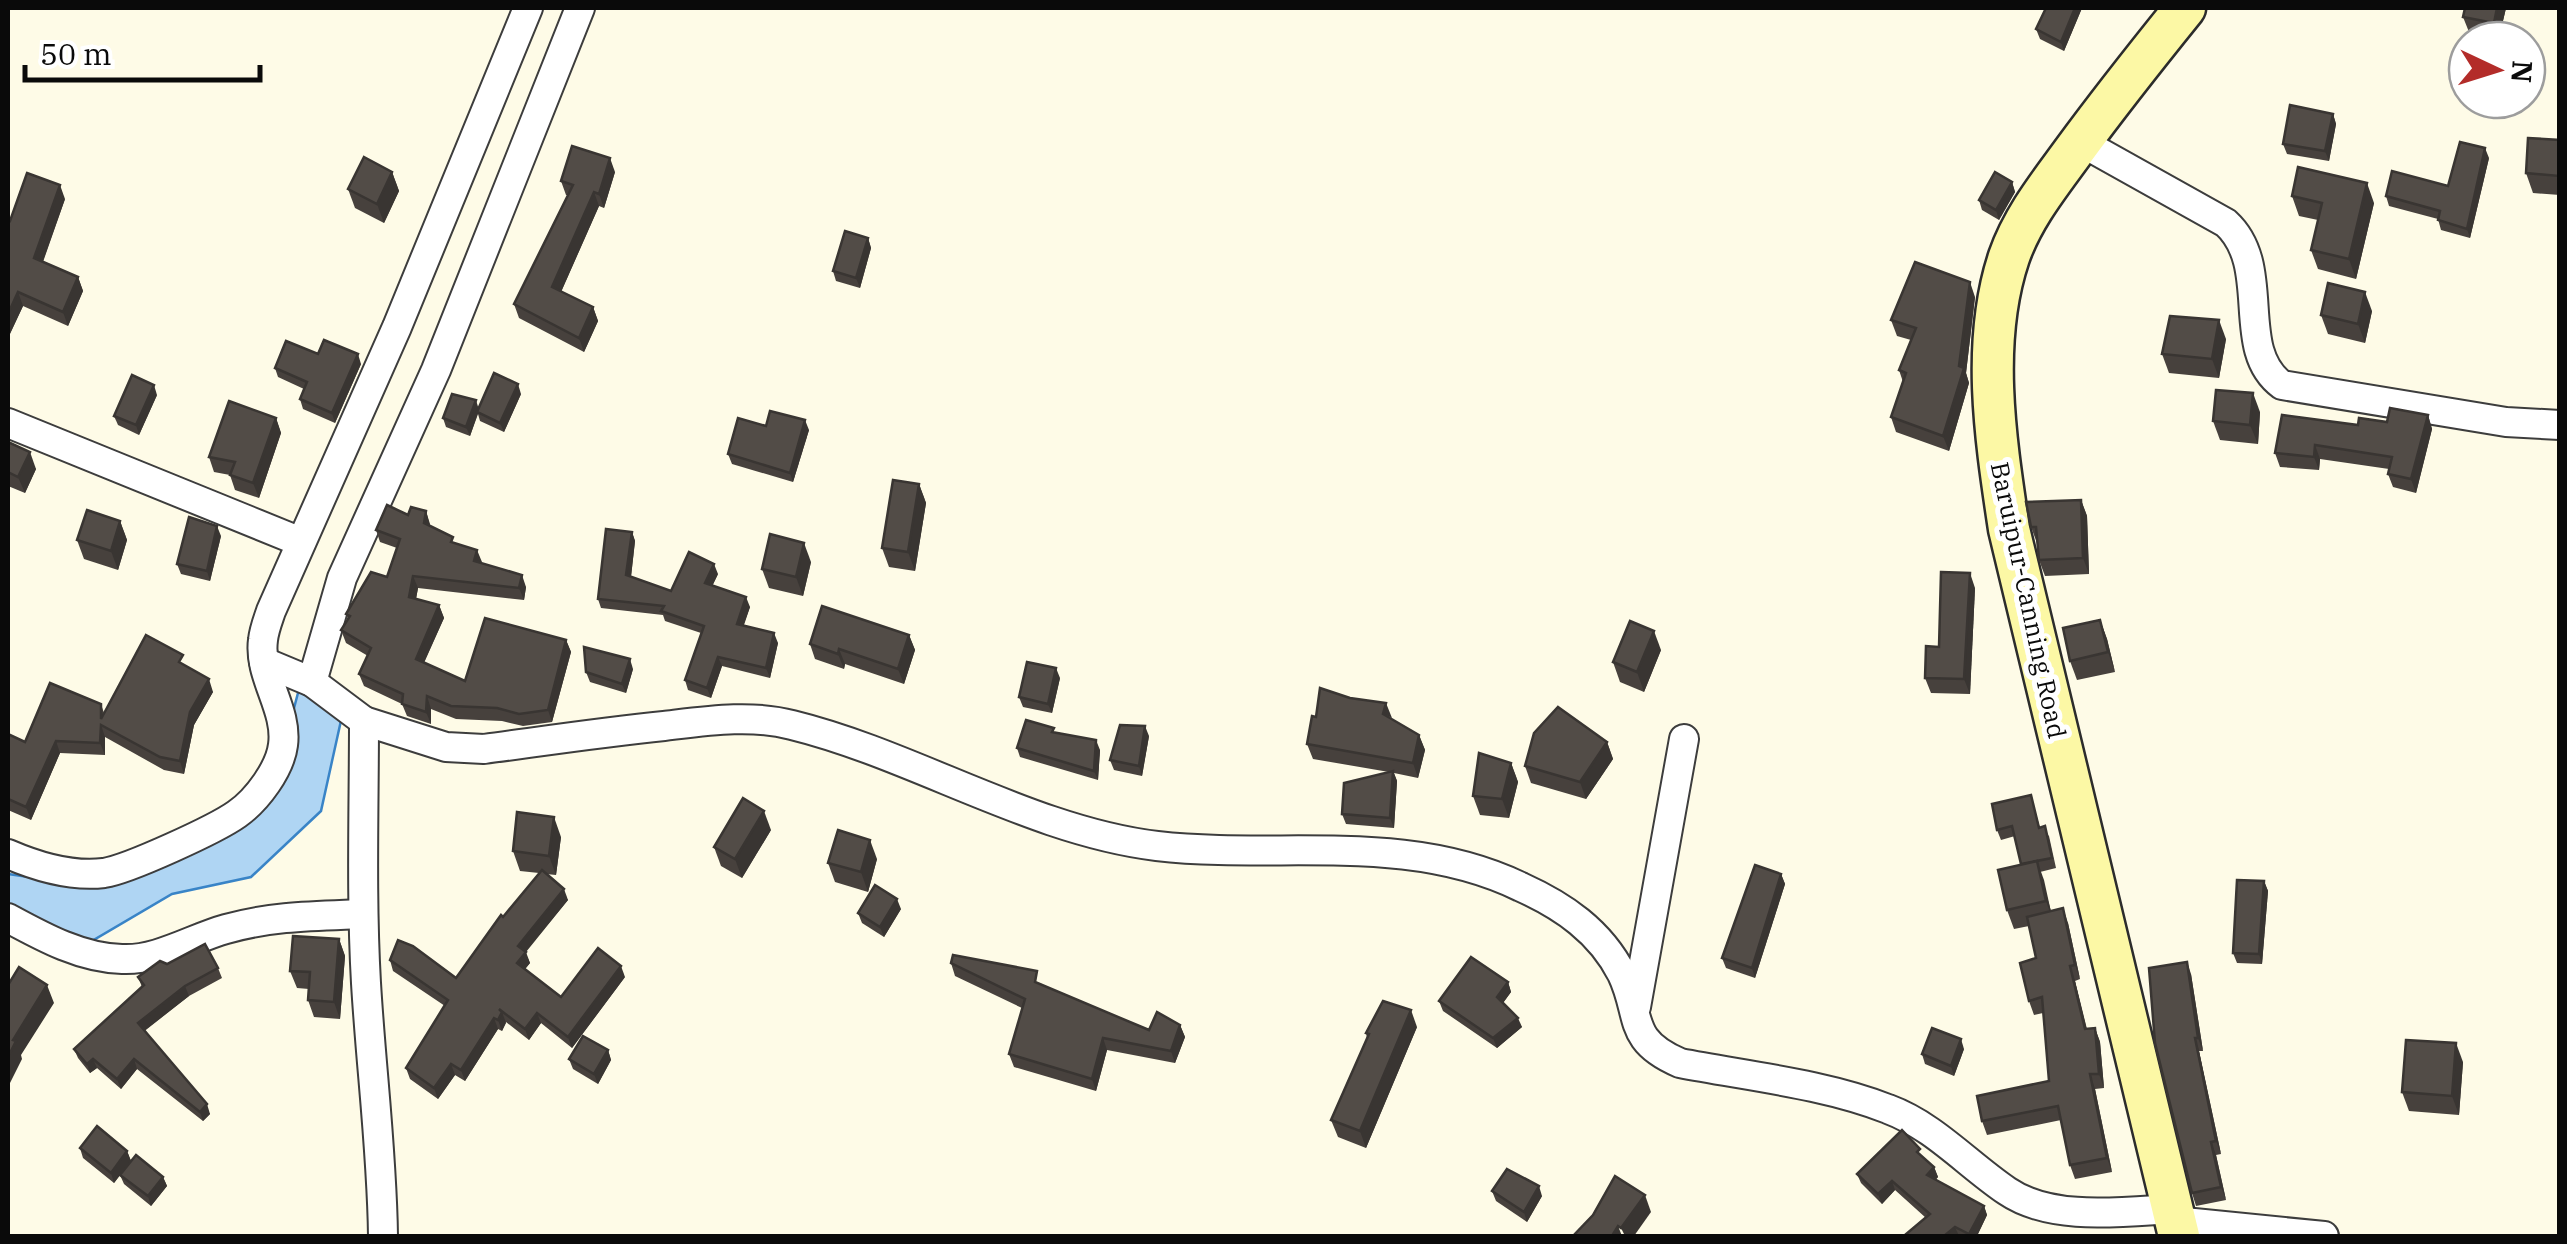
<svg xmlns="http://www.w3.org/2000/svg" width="2567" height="1244" viewBox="0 0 2567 1244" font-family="'IBM Plex Serif',serif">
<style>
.water{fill:#afd5f3;stroke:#3984c7;stroke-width:2.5}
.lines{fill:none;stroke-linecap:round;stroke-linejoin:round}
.street-casing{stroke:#3d3d3d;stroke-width:32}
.secondary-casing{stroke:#2c2c2c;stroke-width:45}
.street{stroke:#fff;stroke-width:28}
.secondary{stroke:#fcf8a5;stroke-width:40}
.wall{fill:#47413d}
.shaded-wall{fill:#393532}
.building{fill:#524c47;stroke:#393532;stroke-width:2.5}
.labels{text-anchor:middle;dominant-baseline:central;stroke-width:10;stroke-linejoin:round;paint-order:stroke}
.street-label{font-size:25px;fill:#0a0a0a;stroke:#fff}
</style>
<rect width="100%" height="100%" fill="#fefbe7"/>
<path class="water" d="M303,674L342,716L321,811L251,877L172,894L85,945L8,911V874L84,885L274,784Z"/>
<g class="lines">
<defs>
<g id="street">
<path d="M2081,142L2226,223C2274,267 2233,349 2282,385L2506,422L2560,425"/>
<path d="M8,423L301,542"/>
<path d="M264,662L312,682L364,721C364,808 361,896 366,983C371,1068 382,1151 383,1236"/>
<path d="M312,682L342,578L436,370L580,8"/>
<path d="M364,721L446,747L484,749C544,741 604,732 664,726C706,721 751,714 792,725C914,755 1032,831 1157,846C1279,860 1406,831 1521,887C1563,906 1600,931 1622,974C1642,1016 1626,1040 1680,1063C1747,1076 1825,1084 1888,1109C1934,1126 1967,1164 2007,1191C2051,1221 2120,1212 2171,1209"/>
<path d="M8,854C38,867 71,877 104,873C129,869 216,829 237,814C257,800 280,769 283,745C288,709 258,676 263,640C264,630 268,620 271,611L397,327L528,8"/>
<path d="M8,918C43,937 81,958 122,959C157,961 193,938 226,929C271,916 316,916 363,914"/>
<path d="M1636,1007L1684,739"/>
<path d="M2174,1221L2324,1236"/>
</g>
<path id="secondary" d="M2179,1236L2009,529C1996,442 1980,343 2009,257C2023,217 2049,185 2073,152C2109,103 2147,55 2185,8"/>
</defs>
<use href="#street" class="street-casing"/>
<use href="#secondary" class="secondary-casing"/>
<use href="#street" class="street"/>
<use href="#secondary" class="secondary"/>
</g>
<g class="wall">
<path d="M2046,8H2082L2064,51L2040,39L2036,29Z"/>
<path d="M2506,8L2499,38L2469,32L2463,17Z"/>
<path d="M2333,114L2336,124L2329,161L2287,154L2283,144Z"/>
<path d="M2560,140V195L2533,193L2526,173Z"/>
<path d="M2489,158L2470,238L2441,230L2438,219L2389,206L2386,196L2448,186Z"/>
<path d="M392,172L399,191L384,223L355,208L348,189Z"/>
<path d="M615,172L604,208L599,206L561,292L593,307L598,321L584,352L519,318L514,304L568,195H566L561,181Z"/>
<path d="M2012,182L2015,192L1999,220L1982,210L1979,200Z"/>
<path d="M2292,196L2374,203L2356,279L2318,269L2311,250L2318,220L2299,216Z"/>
<path d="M65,199L43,262L78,277L83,291L68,326L23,306L8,338L10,221Z"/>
<path d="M868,238L871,248L860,288L836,281L833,271Z"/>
<path d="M1975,297L1966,373L1969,383L1949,451L1896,432L1891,417L1903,382L1899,370L1911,340L1897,336L1891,320Z"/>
<path d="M2372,311L2365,343L2328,334L2321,315Z"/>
<path d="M2226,339L2219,378L2169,373L2162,354Z"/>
<path d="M318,354L361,364L335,423L303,409L300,399L304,389L278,377L275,368Z"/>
<path d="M521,394L504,432L480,421L478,414L470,436L446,427L443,418L478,408Z"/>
<path d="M157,395L139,435L118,425L114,416Z"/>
<path d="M2260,412L2258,444L2220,440L2213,421Z"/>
<path d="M2428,415L2432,429L2416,493L2393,487L2388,474L2389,469L2320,459L2319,470L2280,467L2275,453L2358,425L2387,422Z"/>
<path d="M276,418L281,433L259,498L235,490L230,475L214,472L209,457Z"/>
<path d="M766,426L809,430L793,482L732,464L728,454Z"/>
<path d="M8,442L36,469L25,493L8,486Z"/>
<path d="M919,484L926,503L915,571L889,567L882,548Z"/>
<path d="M2081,500L2087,516L2089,574L2045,576L2039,560L2037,543L2031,527Z"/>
<path d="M426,511L430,526L481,563L526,587L524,600L418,588L416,599L439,605L444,618L424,663L465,681L566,640L571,652L552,722L523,726L502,721L456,719L431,709V724L407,716L402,704L364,686L359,674L368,656L346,643L341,630L348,619L346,614L387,577L397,548L380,542L376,530L408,515Z"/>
<path d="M120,521L127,540L118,570L84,559L77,540Z"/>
<path d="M632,532L635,541L631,577L671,591L718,574L712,586L750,607L743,626L778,643L770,678L722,666L711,698L688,690L685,680L701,633L665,621L663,615L601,608L598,599Z"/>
<path d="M221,536L210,581L181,574L177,564Z"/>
<path d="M811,562L803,596L769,588L762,569Z"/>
<path d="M1975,588L1970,694L1931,693L1925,678L1939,647Z"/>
<path d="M2100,620L2107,639L2115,672L2077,680L2070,661Z"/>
<path d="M909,635L915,650L904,684L845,664L844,669L815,659L810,644Z"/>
<path d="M1661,650L1644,692L1620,682L1613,662Z"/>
<path d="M187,667L213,692L194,725L184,774L164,770L105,737V755L60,753L31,820L8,810V734L25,742L101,704L104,713Z"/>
<path d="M633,669L626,693L590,682L586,672Z"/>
<path d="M1060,678L1052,713L1023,707L1019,697Z"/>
<path d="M1392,719L1419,735L1425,750L1418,778L1394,773L1397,781L1394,828L1346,824L1342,814L1389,772L1313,759L1307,744Z"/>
<path d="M1055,732L1100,750L1098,780L1020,757L1017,748Z"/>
<path d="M1149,736L1142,776L1114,770L1110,760Z"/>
<path d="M1607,742L1613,759L1586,799L1531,783L1525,766Z"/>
<path d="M1511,763L1518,782L1509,818L1480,815L1473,796Z"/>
<path d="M2031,795L2040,828L2049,836L2056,868L2040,872L2051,911L2068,923L2080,979L2075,981L2087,1029L2095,1028L2100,1042L2104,1088L2095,1089L2112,1172L2075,1179L2070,1165L2061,1120L1987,1135L1982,1121L2049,1081L2043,1013L2034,1015L2029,1001L2036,958L2029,926L2014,929L2007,910L2021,864L2015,836L2001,840L1997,830Z"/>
<path d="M771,830L742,878L721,866L714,847Z"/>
<path d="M561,837L556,875L546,874L568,900L525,952L530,963L525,969L561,997L625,977L572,1048L541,1023L529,1040L506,1022L502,1031L498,1029L465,1081L455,1075L438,1099L410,1079L406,1068L445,1006L393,971L390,960L456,978L503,917L539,873L520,871L513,851Z"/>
<path d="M877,859L868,892L835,882L828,863Z"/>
<path d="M1781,874L1785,884L1755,978L1726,968L1722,958Z"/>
<path d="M2264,881L2268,891L2262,964L2237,963L2233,953Z"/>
<path d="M901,909L884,937L862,923L858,913Z"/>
<path d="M339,939L345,956L340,1019L314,1017L308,1000L309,989L297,988L290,971Z"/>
<path d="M951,963L1042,984L1041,985L1149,1030L1180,1025L1185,1037L1175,1063L1107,1050L1096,1091L1014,1067L1009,1054L1022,1008L955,976Z"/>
<path d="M167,964L218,968L222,978L189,996L145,1030L210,1114L203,1121L137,1069L121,1089L97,1068L90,1073L78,1058L74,1049L142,987L138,977Z"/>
<path d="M2191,974L2203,1051H2199L2221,1154L2216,1155L2226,1200L2196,1206L2192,1193Z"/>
<path d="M1508,982L1511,992L1503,1003L1522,1027L1497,1048L1443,1011L1439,1001Z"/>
<path d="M1417,1027L1366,1148L1338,1137L1331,1120L1367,1038L1366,1033Z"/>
<path d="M1964,1049L1954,1076L1925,1064L1922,1054Z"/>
<path d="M608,1050L611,1060L598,1084L573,1069L569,1059Z"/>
<path d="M2463,1062L2459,1115L2409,1111L2402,1092Z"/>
<path d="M80,1148L127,1151L131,1161L163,1177L167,1186L151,1206L124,1184L120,1175L114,1183L83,1158Z"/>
<path d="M1923,1157L1934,1167L1938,1177L1935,1180L1984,1206L1987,1215L1977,1236H1906L1926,1218L1895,1190L1882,1204L1861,1183L1857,1174Z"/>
<path d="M1492,1191L1542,1196L1527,1222L1496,1201Z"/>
</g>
<g class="shaded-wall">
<path d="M2075,8H2082L2064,51L2061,42Z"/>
<path d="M2497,8H2506L2499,38L2494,23Z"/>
<path d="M2333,114L2336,124L2329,161L2325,151Z"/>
<path d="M2485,148L2489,158L2470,238L2467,229Z"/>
<path d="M610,158L615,172L604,208L599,194Z"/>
<path d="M392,172L399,191L384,223L377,204Z"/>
<path d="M2012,182L2015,192L1999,220L1996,210Z"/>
<path d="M2367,183L2374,203L2356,279L2349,259Z"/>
<path d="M60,185L65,199L39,272L34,258Z"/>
<path d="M594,192L599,206L557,301L552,287Z"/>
<path d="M868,238L871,248L860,288L856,278Z"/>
<path d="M78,277L83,291L68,326L63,312Z"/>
<path d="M1970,282L1975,297L1966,373L1969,383L1949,451L1943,436L1959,366Z"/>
<path d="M18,292L23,306L8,338V314Z"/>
<path d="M2365,292L2372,311L2365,343L2358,324Z"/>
<path d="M593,307L598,321L584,352L579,338Z"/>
<path d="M2219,320L2226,339L2219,378L2212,359Z"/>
<path d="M358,354L361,364L335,423L332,413Z"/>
<path d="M518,384L521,394L504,432L500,423Z"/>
<path d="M154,385L157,395L139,435L136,425Z"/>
<path d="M2253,393L2260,412L2258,444L2250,425Z"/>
<path d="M476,400L479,410L470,436L466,427Z"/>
<path d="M2428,415L2432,429L2416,493L2411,479Z"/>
<path d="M276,418L281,433L259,498L253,483Z"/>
<path d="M805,420L809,430L793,482L790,473Z"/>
<path d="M2315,445L2320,459L2319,470L2314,457Z"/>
<path d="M30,452L36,469L25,493L18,477Z"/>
<path d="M919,484L926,503L915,571L908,552Z"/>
<path d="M2081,500L2087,516L2089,574L2083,558Z"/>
<path d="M426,511L430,524L428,535L424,523Z"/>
<path d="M120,521L127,540L118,570L111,551Z"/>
<path d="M217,526L221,536L210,581L207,571Z"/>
<path d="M632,532L635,541L630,585L626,575Z"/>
<path d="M804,543L811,562L803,596L796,577Z"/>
<path d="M477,550L482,562L478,573L474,561Z"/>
<path d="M714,564L718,574L709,593L705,583Z"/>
<path d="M1970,573L1975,588L1970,694L1964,679Z"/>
<path d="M522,575L526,587L524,600L519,588Z"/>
<path d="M413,576L418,588L414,609L409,597Z"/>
<path d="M746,597L750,607L741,634L737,624Z"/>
<path d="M439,605L444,618L420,671L416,659Z"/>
<path d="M2100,620L2107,639L2115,672L2108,652Z"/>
<path d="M1654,631L1661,650L1644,692L1637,672Z"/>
<path d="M774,633L778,643L770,678L766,668Z"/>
<path d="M909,635L915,650L904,684L898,669Z"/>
<path d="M566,640L571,652L552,722L548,710Z"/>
<path d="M839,649L845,664L844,669L838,654Z"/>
<path d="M718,657L722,666L711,698L707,688Z"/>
<path d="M630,659L633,669L626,693L622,684Z"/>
<path d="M1056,668L1060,678L1052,713L1048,704Z"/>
<path d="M209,679L213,692L194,725L184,774L180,761L190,712Z"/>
<path d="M427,696L431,709V724L426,712Z"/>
<path d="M1386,703L1392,718L1383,714Z"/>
<path d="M101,725L105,737V755L100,743Z"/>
<path d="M1145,726L1149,736L1142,776L1139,766Z"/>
<path d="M1419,735L1425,750L1418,778L1413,763Z"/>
<path d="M1096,740L1100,750L1098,780L1094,771Z"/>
<path d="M56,741L60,753L31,820L26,807Z"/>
<path d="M1607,742L1613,759L1586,799L1580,782Z"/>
<path d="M1511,763L1518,782L1509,818L1502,799Z"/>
<path d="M1393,771L1397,781L1394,828L1390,818Z"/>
<path d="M764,811L771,830L742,878L735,859Z"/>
<path d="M554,817L561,837L556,875L549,856Z"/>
<path d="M870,840L877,859L868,892L861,872Z"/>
<path d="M2037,861L2044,880L2053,921L2046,901Z"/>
<path d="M1781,874L1785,884L1755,978L1752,968Z"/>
<path d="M2264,881L2268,891L2262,964L2259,954Z"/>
<path d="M564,889L568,900L522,957L518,946Z"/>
<path d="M897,899L901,909L884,937L880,927Z"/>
<path d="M2063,908L2068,923L2080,979L2075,965Z"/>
<path d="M339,939L345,956L340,1019L334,1002Z"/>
<path d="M526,952L530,963L521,974L517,963Z"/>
<path d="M2187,962L2191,974L2203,1051L2198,1038Z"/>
<path d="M621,966L625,977L572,1048L568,1037Z"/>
<path d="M2070,966L2075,981L2090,1043L2085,1029Z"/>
<path d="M1508,982L1511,992L1500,1007L1497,997Z"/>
<path d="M47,985L54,1003L21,1055L22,1059L8,1087V1057L13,1040Z"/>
<path d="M185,986L189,996L142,1033L138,1023Z"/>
<path d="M1411,1010L1417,1027L1366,1148L1360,1131Z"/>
<path d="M502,1012L506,1023L502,1031L498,1020Z"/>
<path d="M537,1013L541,1023L529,1040L525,1029Z"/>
<path d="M494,1018L498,1029L465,1081L461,1070Z"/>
<path d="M1518,1018L1522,1027L1497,1048L1493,1038Z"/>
<path d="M1180,1025L1185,1037L1175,1063L1171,1051Z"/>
<path d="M2095,1028L2100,1042L2104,1088L2099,1074Z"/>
<path d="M1103,1038L1107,1050L1096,1091L1092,1079Z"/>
<path d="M2195,1038L2199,1051L2221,1154L2216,1141Z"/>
<path d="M1961,1039L1964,1049L1954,1076L1951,1066Z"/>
<path d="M2456,1043L2463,1062L2459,1115L2452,1096Z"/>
<path d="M608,1050L611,1060L598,1084L594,1074Z"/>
<path d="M93,1059L97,1068L90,1073L87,1064Z"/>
<path d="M134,1059L137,1069L121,1089L117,1079Z"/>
<path d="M451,1064L455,1075L438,1099L434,1088Z"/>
<path d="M2090,1074L2095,1089L2112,1172L2107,1158Z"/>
<path d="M207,1104L210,1114L203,1121L200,1112Z"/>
<path d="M2211,1142L2216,1155L2226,1200L2221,1187Z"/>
<path d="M127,1151L131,1161L114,1183L111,1173Z"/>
<path d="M1934,1167L1938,1177L1931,1185L1927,1175Z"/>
<path d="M163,1177L167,1186L151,1206L148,1196Z"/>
<path d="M1892,1181L1895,1190L1882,1204L1878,1194Z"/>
<path d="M1539,1186L1542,1196L1527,1222L1524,1212Z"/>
<path d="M1645,1195L1651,1212L1634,1236H1625L1621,1228Z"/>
<path d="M1984,1206L1987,1215L1977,1236H1970L1969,1234Z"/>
<path d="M1618,1226L1622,1236H1612Z"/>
<path d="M1955,1227L1959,1236H1944Z"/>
</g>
<g class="building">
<path d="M2046,8H2075L2061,42L2036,29Z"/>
<path d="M2465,8H2497L2494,23L2463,17Z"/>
<path d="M2290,105L2333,114L2325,151L2283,144Z"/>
<path d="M2528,138L2560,140L2559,176L2526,173Z"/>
<path d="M2460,142L2485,148L2467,229L2438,220L2440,211L2386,196L2392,171L2448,186Z"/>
<path d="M572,146L610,158L599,194L594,192L552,287L593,307L579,338L514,304L573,185L561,181Z"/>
<path d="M364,157L392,172L377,204L348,189Z"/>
<path d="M2298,167L2367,183L2349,259L2311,250L2322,203L2292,196Z"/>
<path d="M1995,172L2012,182L1996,210L1979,200Z"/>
<path d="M27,173L60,185L34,258L78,277L63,312L18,292L8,314V220L10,221Z"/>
<path d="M845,231L868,238L856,278L833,271Z"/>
<path d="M1915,262L1970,282L1959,366L1964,368L1943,436L1891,417L1906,373L1899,370L1916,328L1891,320Z"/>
<path d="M2328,283L2365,292L2358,324L2321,315Z"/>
<path d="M2170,316L2219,320L2212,359L2162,354Z"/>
<path d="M324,340L358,354L332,413L300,399L307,382L275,368L286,341L318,354Z"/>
<path d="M494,373L518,384L500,423L477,412Z"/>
<path d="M132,375L154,385L136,425L114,416Z"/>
<path d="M2216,390L2253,393L2250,425L2213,421Z"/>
<path d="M452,394L476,400L466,427L443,418Z"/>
<path d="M229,401L276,418L253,483L230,475L235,462L209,457Z"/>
<path d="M2390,408L2428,415L2411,479L2388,474L2392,457L2315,445L2314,457L2275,453L2282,415L2358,425L2359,418L2387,422Z"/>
<path d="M770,411L805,420L790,473L728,454L738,418L766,426Z"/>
<path d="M8,442L30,452L18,477L8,472Z"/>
<path d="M893,480L919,484L908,552L882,548Z"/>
<path d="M2081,500L2083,558L2039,560L2036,527H2031L2026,502Z"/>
<path d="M387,505L408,515L411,507L426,511L424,523L453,537L451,542L477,550L474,561L522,575L519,588L413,576L409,597L439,605L416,659L465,681L485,618L566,640L548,710L519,714L497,708L451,706L427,696L426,712L402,704L403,694L359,674L371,648L341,630L350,616L346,614L371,572L387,577L400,539L376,530Z"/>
<path d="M87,510L120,521L111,551L77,540Z"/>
<path d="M189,517L217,526L207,571L177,564Z"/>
<path d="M606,529L632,532L626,575L671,591L689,552L714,564L705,583L746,597L737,624L774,633L766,668L718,657L707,688L685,680L704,626L661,611L664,606L598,599Z"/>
<path d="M770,534L804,543L796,577L762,569Z"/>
<path d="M1941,572L1970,573L1964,679L1925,678L1926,646L1939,647Z"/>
<path d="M822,606L909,635L898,669L839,649L838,654L810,644Z"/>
<path d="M2100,620L2108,652L2070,661L2063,628Z"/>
<path d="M1630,621L1654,631L1637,672L1613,662Z"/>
<path d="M146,635L183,655L179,662L209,679L190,712L180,761L160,757L101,725L100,743L56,741L26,807L8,799V734L25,742L50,683L101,704V719Z"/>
<path d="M584,647L630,659L622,684L586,672Z"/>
<path d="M1027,662L1056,668L1048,704L1019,697Z"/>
<path d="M1320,688L1350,698L1386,703L1383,714L1419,735L1413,763L1307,744L1312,716L1316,717Z"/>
<path d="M1558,707L1607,742L1580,782L1525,766L1534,733Z"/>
<path d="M1026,720L1054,728L1052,732L1096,740L1094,771L1017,748Z"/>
<path d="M1120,725L1145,726L1139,766L1110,760Z"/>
<path d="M1479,753L1511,763L1502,799L1473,796Z"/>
<path d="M1393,771L1390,818L1342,814L1344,783Z"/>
<path d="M2031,795L2039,828L2045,826L2052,858L2021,864L2012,826L1997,830L1992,804Z"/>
<path d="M743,798L764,811L735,859L714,847Z"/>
<path d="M517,812L554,817L549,856L513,851Z"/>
<path d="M838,830L870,840L861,872L828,863Z"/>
<path d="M2037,861L2046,901L2007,910L1998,870Z"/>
<path d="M1755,865L1781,874L1752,968L1722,958Z"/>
<path d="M542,870L564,889L518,946L526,952L517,963L561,997L598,948L621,966L568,1037L537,1013L525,1029L499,1009L502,1012L498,1020L494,1018L461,1070L451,1064L434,1088L406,1068L448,1000L390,960L398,940L413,946L456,978L501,915L503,917Z"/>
<path d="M2237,880L2264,881L2259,954L2233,953Z"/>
<path d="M875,885L897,899L880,927L858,913Z"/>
<path d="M2063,908L2075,965L2070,966L2085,1029L2095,1028L2099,1074H2090L2107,1158L2070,1165L2058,1106L1982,1121L1977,1096L2049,1081L2042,997L2029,1001L2020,963L2036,958L2027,917Z"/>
<path d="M293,936L339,939L334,1002L308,1000L310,972L290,971Z"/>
<path d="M205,944L218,968L185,986L138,1023L207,1104L200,1112L134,1059L117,1079L93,1059L87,1064L74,1049L144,985L138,977L160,961L167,964Z"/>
<path d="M953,955L1037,971L1035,982L1149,1030L1157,1012L1180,1025L1171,1051L1103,1038L1092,1079L1009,1054L1025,999L951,963Z"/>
<path d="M1471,957L1508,982L1497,997L1518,1018L1493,1038L1439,1001Z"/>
<path d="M2187,962L2198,1038H2195L2216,1141L2211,1142L2221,1187L2192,1193L2155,1043L2149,968Z"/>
<path d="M19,967L47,985L13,1040L16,1041L8,1057V985Z"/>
<path d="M1383,1001L1411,1010L1360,1131L1331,1120L1369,1034L1366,1033Z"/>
<path d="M1932,1028L1961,1039L1951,1066L1922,1054Z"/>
<path d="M583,1036L608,1050L594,1074L569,1059Z"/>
<path d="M2406,1040L2456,1043L2452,1096L2402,1092Z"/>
<path d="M97,1126L127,1151L111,1173L80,1148Z"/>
<path d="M1902,1130L1920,1149L1917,1152L1934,1167L1927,1175L1984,1206L1969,1234L1955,1227L1944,1236H1907L1905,1235L1930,1214L1892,1181L1878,1194L1857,1174Z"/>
<path d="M136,1155L163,1177L148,1196L120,1175Z"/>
<path d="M1507,1169L1539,1186L1524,1212L1492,1191Z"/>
<path d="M1615,1176L1645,1195L1621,1228L1618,1226L1612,1236H1573L1593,1215Z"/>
</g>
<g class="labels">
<g class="street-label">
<text transform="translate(2029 600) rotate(78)">Baruipur-Canning Road</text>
</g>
</g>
<rect width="2567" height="1244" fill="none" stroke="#0a0a0a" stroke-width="20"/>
<g transform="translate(2497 70) rotate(94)"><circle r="48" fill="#ffffff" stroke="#9d9d9d" stroke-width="2.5"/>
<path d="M0-8L18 38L0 25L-18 38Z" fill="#b32c29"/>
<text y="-15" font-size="28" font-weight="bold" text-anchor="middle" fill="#0a0a0a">N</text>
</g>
<path d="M25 65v15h235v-15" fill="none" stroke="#0a0a0a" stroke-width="5"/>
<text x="40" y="65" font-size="30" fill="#0a0a0a" stroke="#ffffff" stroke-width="8" paint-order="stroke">50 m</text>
</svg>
